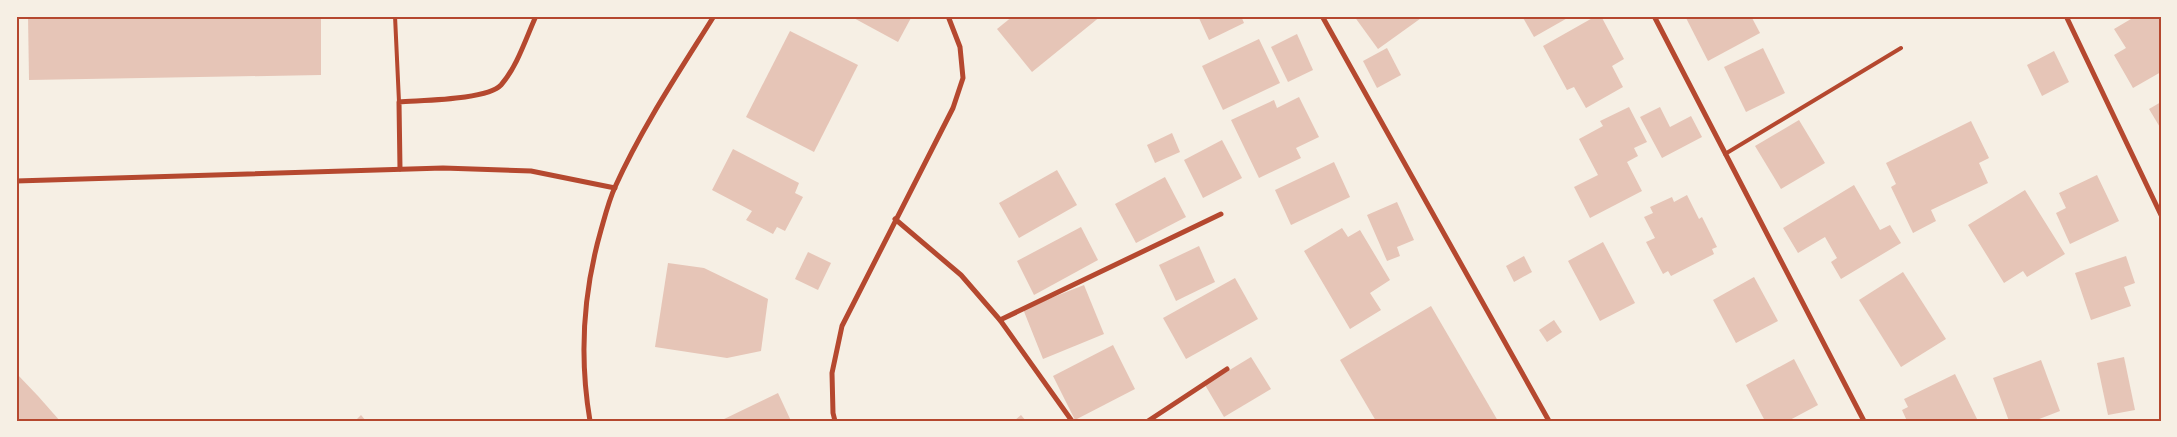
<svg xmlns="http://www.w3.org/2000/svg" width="2177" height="437" viewBox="0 0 2177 437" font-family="'Source Sans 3',sans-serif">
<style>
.building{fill:#e6c5b7}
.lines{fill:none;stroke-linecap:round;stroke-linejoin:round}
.service{stroke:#b5482f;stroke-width:4}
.minor{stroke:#b5482f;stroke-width:5}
.neatline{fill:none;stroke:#b5482f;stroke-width:2}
</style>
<rect width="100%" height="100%" fill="#f6efe4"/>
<g class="building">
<path d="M28,16H321V75L29,80Z"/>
<path d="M850,16H912L898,42Z"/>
<path d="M1013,16H1101L1032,72L997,29Z"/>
<path d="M1198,16H1241L1244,23L1209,40Z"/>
<path d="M1354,16H1424L1378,49Z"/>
<path d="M1522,16H1571L1534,37Z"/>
<path d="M1596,16H1601L1624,59L1612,66L1623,87L1586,108L1574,87L1567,90L1543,46Z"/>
<path d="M1685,16H1751L1760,33L1708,61Z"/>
<path d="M2136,16H2161V72L2133,88L2114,55L2126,48L2114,29Z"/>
<path d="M790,31L858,65L814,152L746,117Z"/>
<path d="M1297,34L1313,70L1288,82L1271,47Z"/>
<path d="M1259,39L1280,83L1223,110L1202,66Z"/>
<path d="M1387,48L1401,75L1377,88L1363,61Z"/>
<path d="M1763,48L1785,93L1746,112L1724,67Z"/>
<path d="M2054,51L2069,82L2042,96L2027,65Z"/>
<path d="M1299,97L1319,137L1296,148L1301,158L1259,178L1231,120L1274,100L1277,108Z"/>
<path d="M2161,102V129L2149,109Z"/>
<path d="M1629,107L1647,142L1634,148L1638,156L1627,162L1642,191L1590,218L1574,187L1598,175L1579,139L1603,126L1600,121Z"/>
<path d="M1660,107L1670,127L1691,116L1702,137L1662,158L1640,117Z"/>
<path d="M1799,120L1825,163L1781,189L1755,146Z"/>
<path d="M1971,121L1989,158L1979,163L1988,183L1931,210L1936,221L1913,233L1891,187L1896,184L1886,163Z"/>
<path d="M1172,133L1180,152L1155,163L1147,145Z"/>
<path d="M1222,140L1242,178L1203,198L1184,160Z"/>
<path d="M733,149L799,183L795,193L803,197L785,231L777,227L773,234L746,220L752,211L712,190Z"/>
<path d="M1334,162L1350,197L1291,225L1275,190Z"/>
<path d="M1057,170L1077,205L1019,238L999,203Z"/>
<path d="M2097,175L2119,221L2070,244L2056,213L2066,208L2059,193Z"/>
<path d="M1165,177L1186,217L1136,243L1115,204Z"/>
<path d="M1854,185L1880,230L1890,225L1901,243L1841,279L1831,262L1837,258L1825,237L1798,253L1783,228Z"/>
<path d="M2025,190L2065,254L2027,277L2023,271L2004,283L1968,225Z"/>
<path d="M1687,195L1699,219L1702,217L1717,247L1712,249L1714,254L1671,276L1668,271L1663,274L1646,242L1655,238L1644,217L1653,213L1650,207L1672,197L1674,202Z"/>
<path d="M1397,202L1414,240L1397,247L1400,256L1387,261L1367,215Z"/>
<path d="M1081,227L1098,260L1034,295L1017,261Z"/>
<path d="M1342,228L1348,237L1360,230L1390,280L1370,293L1381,310L1350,329L1304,251Z"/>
<path d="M1603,242L1635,303L1600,321L1568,261Z"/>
<path d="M1199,246L1215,282L1176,301L1159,265Z"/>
<path d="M808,252L831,263L818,290L795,279Z"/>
<path d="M1524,256L1532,272L1514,282L1506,266Z"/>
<path d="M2126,256L2135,283L2124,287L2131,306L2091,320L2075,273Z"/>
<path d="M668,263L704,268L768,299L761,351L727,358L655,347Z"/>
<path d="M1903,272L1946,339L1901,367L1859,300Z"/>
<path d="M1754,277L1778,321L1736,343L1713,300Z"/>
<path d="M1235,278L1258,319L1186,359L1163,318Z"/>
<path d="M1084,285L1104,334L1043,359L1023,309Z"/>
<path d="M1431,306L1498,421H1376L1340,360Z"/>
<path d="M1554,320L1562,332L1547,342L1539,330Z"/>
<path d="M1113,345L1135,389L1075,420L1053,376Z"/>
<path d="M1251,357L1271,389L1224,417L1205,385Z"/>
<path d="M2124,357L2135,410L2108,415L2097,363Z"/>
<path d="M1794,359L1818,405L1788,421H1765L1746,385Z"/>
<path d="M2041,360L2060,411L2034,421H2009L1993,378Z"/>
<path d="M16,373L38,396L60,421H16Z"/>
<path d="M1955,374L1978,421H1907L1902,410L1908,407L1904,399Z"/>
<path d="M778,393L791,421H720Z"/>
<path d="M361,415L366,421H355Z"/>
<path d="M1021,415L1026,421H1014Z"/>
</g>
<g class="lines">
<g class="service">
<path d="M395,16L399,102"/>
<path d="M1725,154L1901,48"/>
</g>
<g class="minor">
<path d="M1322,16L1549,421"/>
<path d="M1654,16L1864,421"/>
<path d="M2066,16L2161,215"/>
<path d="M400,169L399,102C421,100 487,100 501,85C517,67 526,38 536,16"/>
<path d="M16,181L443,168L531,171L615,188"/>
<path d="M895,219L961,275L1000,320L1072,421"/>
<path d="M1000,320L1221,214"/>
<path d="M590,421C579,356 583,293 601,230C605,216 609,200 615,187C642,127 679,72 714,16"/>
<path d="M835,421L833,413L832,373L842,326L953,108L963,78L960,47L948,16"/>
<path d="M1148,421L1227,369"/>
</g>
</g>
<rect width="2177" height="437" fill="none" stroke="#f6efe4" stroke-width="35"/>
<rect x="18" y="18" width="2142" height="402" class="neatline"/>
</svg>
